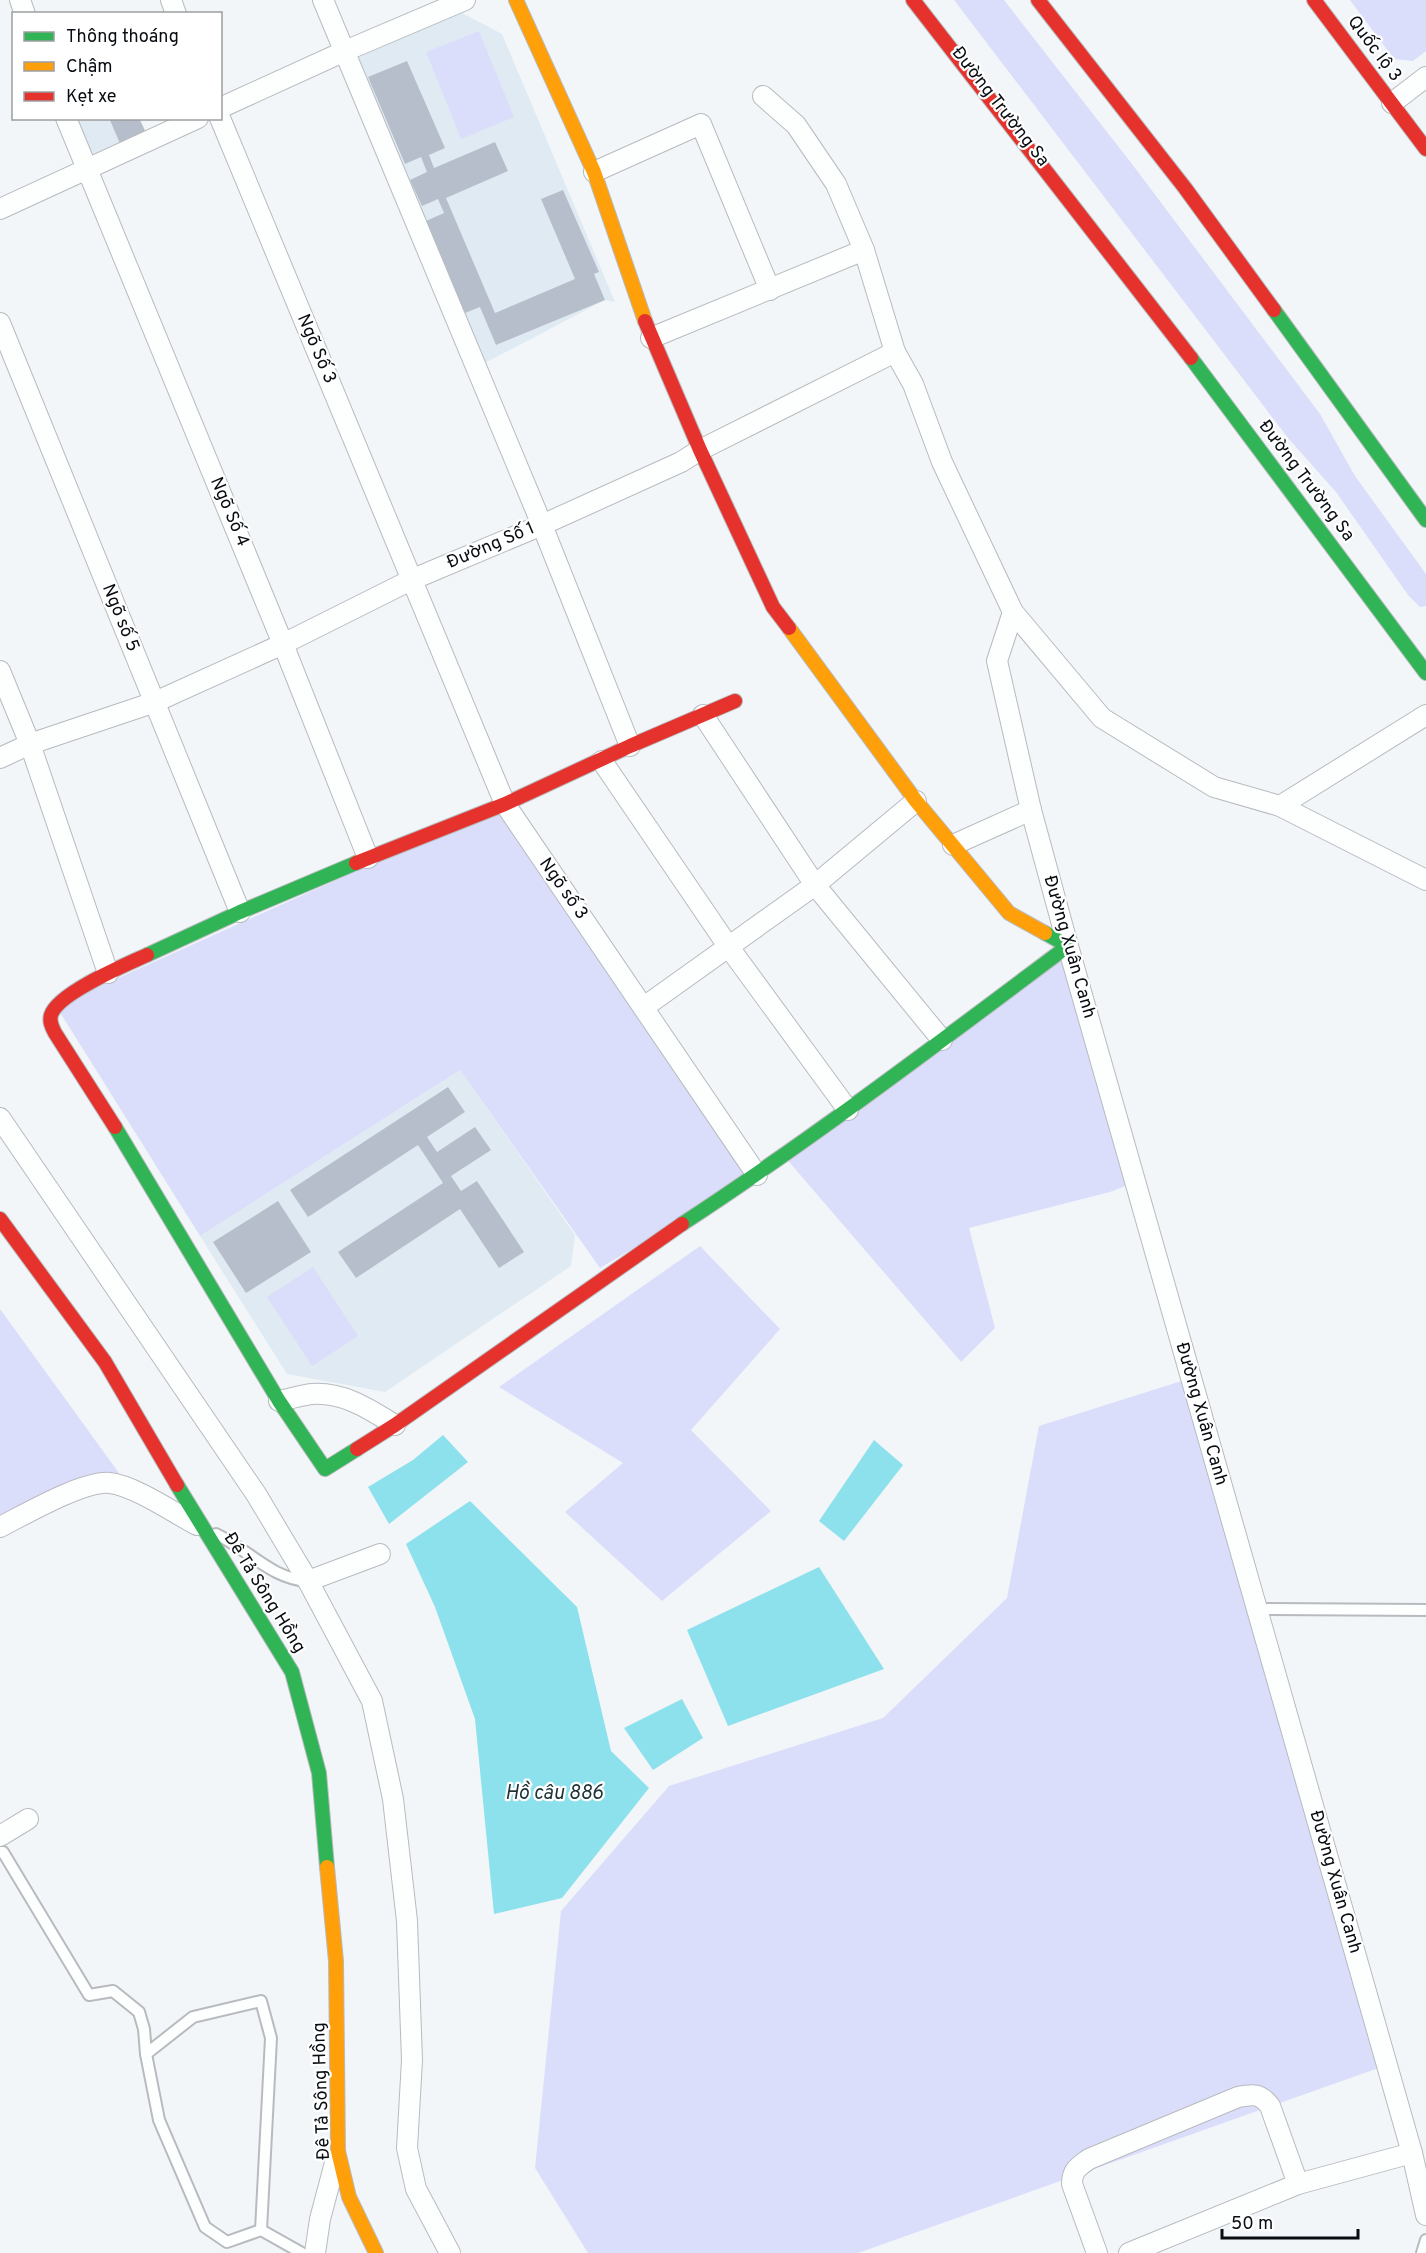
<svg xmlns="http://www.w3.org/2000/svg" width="1426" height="2253" viewBox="0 0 1426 2253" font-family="Overpass,sans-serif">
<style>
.built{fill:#e0eaf2}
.green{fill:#dbdefa}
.water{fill:#8ce1ec}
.building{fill:#b6becc}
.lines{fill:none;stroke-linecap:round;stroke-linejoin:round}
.lane-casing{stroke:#b7bbbf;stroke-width:14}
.street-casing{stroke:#b7bbbf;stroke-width:22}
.fast-casing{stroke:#b7bbbf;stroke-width:16}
.slow-casing{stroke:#b7bbbf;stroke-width:16}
.jam-casing{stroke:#b7bbbf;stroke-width:16}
.lane{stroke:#fdfefe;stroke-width:10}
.street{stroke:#fdfefe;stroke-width:20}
.fast{stroke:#30b455;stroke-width:14}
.slow{stroke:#ff9f0a;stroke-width:14}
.jam{stroke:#e5322d;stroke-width:14}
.labels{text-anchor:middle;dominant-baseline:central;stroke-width:4.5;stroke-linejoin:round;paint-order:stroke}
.street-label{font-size:18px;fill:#080d12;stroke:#fff}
.water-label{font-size:20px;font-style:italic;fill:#1e3336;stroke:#fff}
</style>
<rect width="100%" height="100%" fill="#f2f6f9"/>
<g class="built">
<path d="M460,12L502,34L615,302L605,300L483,364L357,58Z"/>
<path d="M72,119H139L148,137L88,161Z"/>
<path d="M460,1070L575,1235L571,1266L385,1392L287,1374L200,1236Z"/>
</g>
<g class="green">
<path d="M954,0H1004L1132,164L1320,414L1355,476L1426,574V606L1420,607L1408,595L1336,492L1288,438Z"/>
<path d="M1350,0H1426V51L1413,61L1394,59Z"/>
<path d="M479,31L514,117L461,139L426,52Z"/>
<path d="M505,804L757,1175L600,1268L460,1070L200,1236L56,1006Z"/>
<path d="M1068,946L1135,1182L1110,1192L969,1228L995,1328L961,1362L784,1156Z"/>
<path d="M700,1246L780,1329L691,1430L771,1511L662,1601L565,1512L623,1463L499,1387Z"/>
<path d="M313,1267L358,1336L312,1366L267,1297Z"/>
<path d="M0,1309L119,1473L0,1522Z"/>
<path d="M1191,1378L1387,2065L858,2253H588L535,2168L561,1911L669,1786L883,1718L1007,1598L1039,1426Z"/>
</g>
<g class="water">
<path d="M443,1435L468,1462L389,1524L368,1487L413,1460Z"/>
<path d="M874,1440L903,1465L844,1541L819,1521Z"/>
<path d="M470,1501L577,1607L611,1751L649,1788L562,1898L494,1914L475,1719L435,1607L406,1544Z"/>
<path d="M819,1567L884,1669L728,1726L687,1630Z"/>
<path d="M682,1699L703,1738L653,1770L624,1728Z"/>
</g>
<g class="building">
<path d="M407,61L445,148L429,155L434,168L495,142L508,171L446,198L495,313L575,279L541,199L563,190L599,272L594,274L605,300L496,345L480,307L465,313L426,221L444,213L438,199L422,206L410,180L427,172L421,157L405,164L368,77Z"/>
<path d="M109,118H139L148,137L122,148Z"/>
<path d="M448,1087L465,1112L427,1137L437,1152L475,1127L491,1150L451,1176L461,1191L477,1181L524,1252L499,1268L460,1209L356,1278L338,1252L443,1183L418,1145L308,1217L290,1190Z"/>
<path d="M278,1201L311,1252L246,1293L213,1242Z"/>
</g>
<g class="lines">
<defs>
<g id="lane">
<path d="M216,1534C248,1549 271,1579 308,1581"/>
<path d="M1257,1609L1426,1610"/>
<path d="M0,1852H3L89,1995L113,1991L139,2012L144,2029L146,2054L159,2120L205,2227L227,2242L261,2230L302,2253"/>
<path d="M146,2054L193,2017L261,2001L271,2038L261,2230"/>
<path d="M1422,2253L1426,2240"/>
</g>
<g id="street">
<path d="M20,0L25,14"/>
<path d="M171,0L176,14"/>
<path d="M323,0L542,525L630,746"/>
<path d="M763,96L796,125L836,184L864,250L895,352L913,384L942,462L1013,612L1102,718L1214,787L1280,806L1426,715"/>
<path d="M1392,103L1426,77"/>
<path d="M220,108L345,51L465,0"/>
<path d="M66,118L283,644L368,858"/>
<path d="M220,118L505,804L757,1175"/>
<path d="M594,172L701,124L770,290"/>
<path d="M0,209L198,118"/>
<path d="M0,323L240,912"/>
<path d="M651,338L864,250"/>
<path d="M1013,612L997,661L1031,810L1068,946L1412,2153L1426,2215"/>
<path d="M0,671L30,744L108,973"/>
<path d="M703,715L815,885L942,1040"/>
<path d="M0,758L30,744L155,702L283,644L411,580L542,525L681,462L700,450L895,352"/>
<path d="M602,761L728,946L848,1110"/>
<path d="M1280,806L1426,880"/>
<path d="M953,845L1031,810"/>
<path d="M644,1007L815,885L916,801"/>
<path d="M0,1118L256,1494L308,1581L372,1701L393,1799L407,1921L412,2060L407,2148L416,2189L450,2253"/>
<path d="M279,1401C290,1399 301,1395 312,1394C344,1392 369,1409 395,1425"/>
<path d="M0,1527C24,1515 84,1480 110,1483C135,1486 174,1513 197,1525"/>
<path d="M308,1581L380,1554"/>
<path d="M0,1836L28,1819"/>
<path d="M315,2253L320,2219L336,2159"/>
<path d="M1097,2253L1072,2184C1072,2170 1078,2167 1089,2159L1238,2097C1253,2094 1260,2093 1270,2106L1298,2184"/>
<path d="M1129,2253L1298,2184L1412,2153"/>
</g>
<g id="fast">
<path d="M1274,310L1426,520"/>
<path d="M1191,358L1426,673"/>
<path d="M147,955L240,912L356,863"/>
<path d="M115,1127L279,1401L325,1469L357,1449"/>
<path d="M682,1224C815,1137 941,1041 1068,946L1045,933"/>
<path d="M177,1485L292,1672L319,1773L327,1867"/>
</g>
<g id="slow">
<path d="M516,0L594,172L645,321"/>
<path d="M789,628L916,801L1009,913L1045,933"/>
<path d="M327,1867L336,1961L338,2151L349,2197L376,2253"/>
</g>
<g id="jam">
<path d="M913,0L1191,358"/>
<path d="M1038,0L1185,188L1274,310"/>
<path d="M1314,0L1426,149"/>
<path d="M645,321L700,450L773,607L789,628"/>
<path d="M356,863L505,804L630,746L735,701"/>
<path d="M115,1127L55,1033C52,1027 49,1022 51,1015C58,993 125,965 147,955"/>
<path d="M0,1219L105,1362L177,1485"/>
<path d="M357,1449L395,1425L682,1224"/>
</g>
</defs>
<use href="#lane" class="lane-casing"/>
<use href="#street" class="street-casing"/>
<use href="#fast" class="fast-casing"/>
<use href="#slow" class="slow-casing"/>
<use href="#jam" class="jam-casing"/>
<use href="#lane" class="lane"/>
<use href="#street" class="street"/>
<use href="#fast" class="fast"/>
<use href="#slow" class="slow"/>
<use href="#jam" class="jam"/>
</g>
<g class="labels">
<g class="street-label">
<text transform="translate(1374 49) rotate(53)">Quốc lộ 3</text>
<text transform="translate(1000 107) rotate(52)">Đường Trường Sa</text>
<text transform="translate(316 349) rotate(67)">Ngõ Số 3</text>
<text transform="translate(1306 481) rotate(53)">Đường Trường Sa</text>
<text transform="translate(229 512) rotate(67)">Ngõ Số 4</text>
<text transform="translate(491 546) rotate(-23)">Đường Số 1</text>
<text transform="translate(120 618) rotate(68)">Ngõ số 5</text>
<text transform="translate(563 889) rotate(55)">Ngõ số 3</text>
<text transform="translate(1069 947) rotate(74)">Đường Xuân Canh</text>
<text transform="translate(1201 1414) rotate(74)">Đường Xuân Canh</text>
<text transform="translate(264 1593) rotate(58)">Đê Tả Sông Hồng</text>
<text transform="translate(1335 1882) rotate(74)">Đường Xuân Canh</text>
<text transform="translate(322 2091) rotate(-92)">Đê Tả Sông Hồng</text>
</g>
<g class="water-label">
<text x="554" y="1794">Hồ câu 886</text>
</g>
</g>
<rect x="12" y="12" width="210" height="108" fill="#ffffff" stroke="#9c9ea0" stroke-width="1.5"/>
<rect x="24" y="32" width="30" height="9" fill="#30b455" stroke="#9c9ea0" stroke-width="1.5"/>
<text x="66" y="42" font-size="18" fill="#080d12">Thông thoáng</text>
<rect x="24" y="62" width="30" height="9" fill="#ff9f0a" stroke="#9c9ea0" stroke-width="1.5"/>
<text x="66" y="72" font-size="18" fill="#080d12">Chậm</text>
<rect x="24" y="92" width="30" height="9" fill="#e5322d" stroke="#9c9ea0" stroke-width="1.5"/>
<text x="66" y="102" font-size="18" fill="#080d12">Kẹt xe</text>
<path d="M1222 2229v9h136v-9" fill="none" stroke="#080d12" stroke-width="3"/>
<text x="1231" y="2229" font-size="18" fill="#080d12" stroke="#ffffff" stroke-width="4.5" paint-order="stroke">50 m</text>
</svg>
